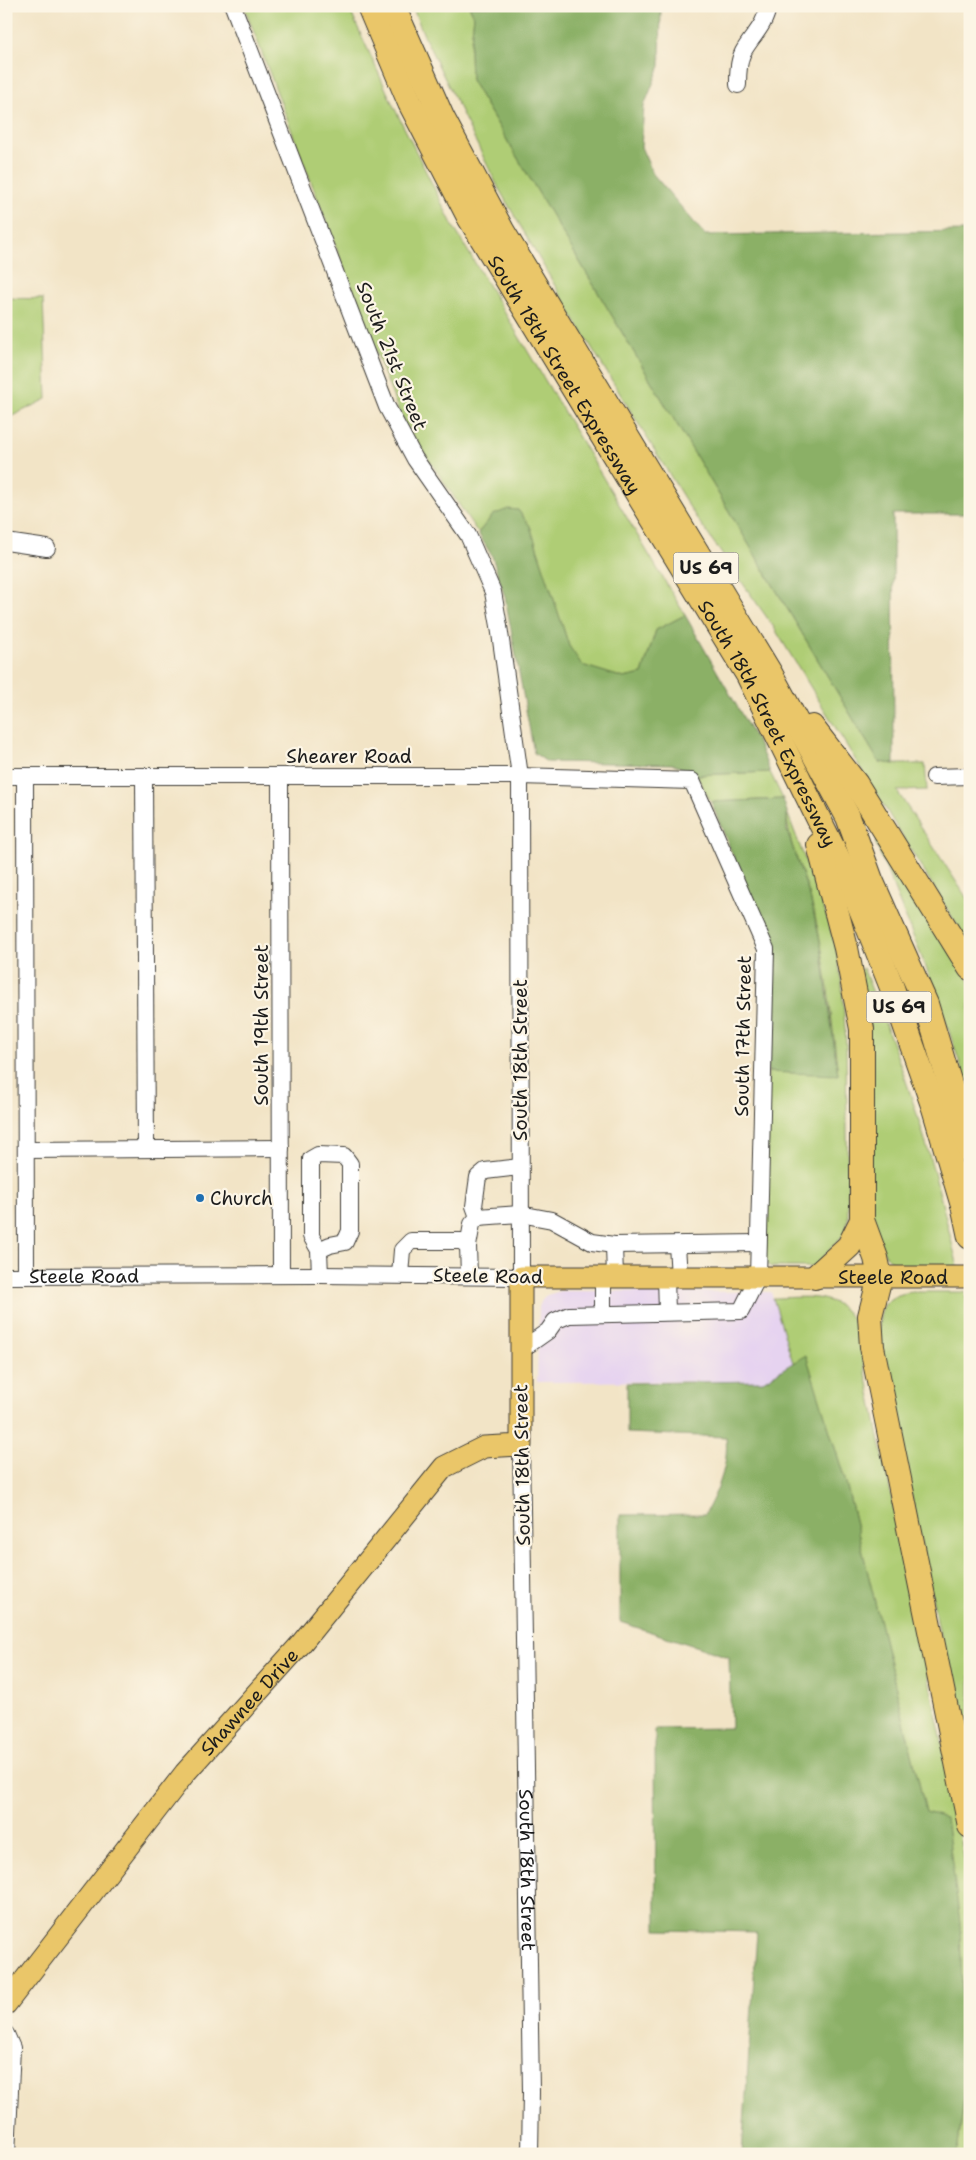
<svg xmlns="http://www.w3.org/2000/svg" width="976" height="2160" viewBox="0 0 976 2160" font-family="'Shantell Sans',sans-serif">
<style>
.built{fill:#e6d3f0}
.green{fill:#afcd74;stroke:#667448}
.forest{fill:#8bb066;stroke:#546641}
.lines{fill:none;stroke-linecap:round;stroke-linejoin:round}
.minor-casing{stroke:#3c3a36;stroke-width:18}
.major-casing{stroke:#3c3a36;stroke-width:23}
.highway-casing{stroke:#3c3a36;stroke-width:26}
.minor{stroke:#fff;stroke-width:16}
.major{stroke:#eac669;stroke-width:21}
.highway{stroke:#eac669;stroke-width:24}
.poi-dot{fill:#1f6fb2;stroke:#fcf5e5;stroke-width:2}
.labels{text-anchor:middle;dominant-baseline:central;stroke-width:4.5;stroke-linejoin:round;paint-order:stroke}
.shield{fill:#fcf5e5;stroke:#5f5d58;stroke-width:1}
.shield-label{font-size:18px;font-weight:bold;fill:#1c1c1c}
.street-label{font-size:19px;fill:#1c1c1c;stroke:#fcf5e5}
.poi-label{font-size:19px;fill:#1c1c1c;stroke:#fcf5e5;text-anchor:start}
</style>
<rect width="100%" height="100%" fill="#fcf5e5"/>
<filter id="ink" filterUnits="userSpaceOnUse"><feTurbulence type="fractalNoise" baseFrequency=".02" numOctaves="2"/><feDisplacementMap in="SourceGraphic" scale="10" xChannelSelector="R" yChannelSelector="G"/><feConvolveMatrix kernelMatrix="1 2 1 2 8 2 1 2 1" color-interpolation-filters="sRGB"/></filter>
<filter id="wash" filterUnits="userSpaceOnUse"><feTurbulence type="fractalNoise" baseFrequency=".0096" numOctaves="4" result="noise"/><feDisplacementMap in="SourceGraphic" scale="20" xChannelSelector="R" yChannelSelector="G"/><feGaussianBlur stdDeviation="1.12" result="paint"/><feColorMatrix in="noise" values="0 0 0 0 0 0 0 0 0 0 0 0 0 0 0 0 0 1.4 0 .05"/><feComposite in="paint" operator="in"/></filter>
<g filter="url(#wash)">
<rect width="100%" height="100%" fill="#f2e4c6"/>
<path class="built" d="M561,1291L771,1292L793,1363L763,1381L537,1382L539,1307L543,1298L547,1295Z"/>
<g class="green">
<path d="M244,6H348L393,105L453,226L685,615L656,630L642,674L624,678L581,665L569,646L530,526L518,510L493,515L478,533L407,427L399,412Z"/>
<path d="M412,6H469L474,16L470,50L471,80L879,762L894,764H925L927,790L897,791L970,903V946L773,626L695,516L576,322L499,189L425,38Z"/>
<path d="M6,298L43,299L47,399L6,419Z"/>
<path d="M770,772L783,799L711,802L696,775Z"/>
<path d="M787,812L826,915L836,948L842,985L846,1044L848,1219L845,1233L814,1267H771L765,1262L768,1072L838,1074C831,1015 826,954 810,897C802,867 787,844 787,812Z"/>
<path d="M882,838L970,981V1093L935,990L875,842Z"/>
<path d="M863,968C886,1024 907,1080 924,1137C937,1180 947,1224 958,1267C940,1267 900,1272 887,1257C880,1247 877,1233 872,1221L859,971Z"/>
<path d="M912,1292H965L970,1319V1782L879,1337C879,1309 882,1296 912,1292Z"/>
<path d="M773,1298C800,1298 835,1291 852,1319C857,1327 858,1340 861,1349L950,1781L970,1891V2154H957L965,2090L926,1812L846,1483L806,1356L793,1363Z"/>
</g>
<g class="forest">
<path d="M469,6H661L660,66L644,106L641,147L653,174L705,235L970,231V514H893L894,764L879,762L471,80L470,50L474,16Z"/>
<path d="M508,509L518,510L530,526L569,646L582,665L624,678L642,674L656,630L685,615L759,745L770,772L696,775L673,764L547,762L534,753L505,597L492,556L478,533L493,515Z"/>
<path d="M783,799L787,812V831L810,897L821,945L838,1075L768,1072L763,929L711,802Z"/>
<path d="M806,1355L846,1483L926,1812L946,1818L960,1922L965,2090L957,2154H742L757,1932L656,1930L655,1729L731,1728L729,1657L620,1622V1515L705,1514C718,1490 729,1465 726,1437L627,1433V1383L763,1381Z"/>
</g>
</g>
<g filter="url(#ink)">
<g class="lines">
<defs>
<g id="minor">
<path d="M738,85C738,74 738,62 743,52C751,37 766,25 768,6"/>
<path d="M6,542L47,548"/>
<path d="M6,776H520L692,781L766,949L758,1277L741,1311L569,1315L555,1321L548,1331L521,1350"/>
<path d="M25,776L26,1276"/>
<path d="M144,776L146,1149"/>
<path d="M280,776L281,1275"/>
<path d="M934,777L970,776"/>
<path d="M26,1150L281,1148"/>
<path d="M478,1217L520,1214L552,1220L592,1242L614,1245L758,1243"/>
<path d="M614,1245L615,1277"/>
<path d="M677,1245L679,1277"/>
<path d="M468,1246L472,1224L478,1217L474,1206L478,1177L485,1171L520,1167"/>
<path d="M319,1250L330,1245L345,1242L350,1231V1164L344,1156L318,1155L311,1159V1236L319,1250L320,1275"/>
<path d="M400,1275L402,1250L411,1241H461L468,1246L469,1275"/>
<path id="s1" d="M6,1276L320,1275L521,1277L520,776L499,626L493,592L468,535L415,459L387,407L233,6"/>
<path d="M603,1277V1313"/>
<path d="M666,1277L667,1312"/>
<path id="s2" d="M521,1445L531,2092L530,2154"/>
<path d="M6,2034L12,2048L7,2154"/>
</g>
<g id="major">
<path id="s3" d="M6,2004L185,1773L300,1645L444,1467L484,1447L521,1445V1277H970"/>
</g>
<g id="highway">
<path id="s4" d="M369,6L410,103L469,217L748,675L853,889L891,985L934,1108L964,1209L970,1237"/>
<path d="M393,6L442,117L503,232L770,673L848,817L871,880L926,1004L970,1151"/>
<path d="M812,727L856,784L970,968"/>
<path d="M819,845L846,948L862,1029V1220L876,1258L880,1277L870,1316L872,1347L970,1826"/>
<path d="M815,1277L849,1246L862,1220"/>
</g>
</defs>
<use href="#minor" class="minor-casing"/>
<use href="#major" class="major-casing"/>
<use href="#highway" class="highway-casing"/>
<use href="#minor" class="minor"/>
<use href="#major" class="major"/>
<use href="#highway" class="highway"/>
</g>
</g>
<circle class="poi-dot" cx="200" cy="1198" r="5"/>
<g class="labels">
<g class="shield">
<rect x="673.5" y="552.5" width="65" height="31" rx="4"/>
<rect x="866.5" y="991.5" width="65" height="31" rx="4"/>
</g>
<g class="shield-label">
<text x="706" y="568">US 69</text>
<text x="899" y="1007">US 69</text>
</g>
<g class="street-label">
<text transform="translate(392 356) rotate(68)">South 21st Street</text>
<text stroke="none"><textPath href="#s4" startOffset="418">South 18th Street Expressway</textPath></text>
<text stroke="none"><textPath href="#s4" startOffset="822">South 18th Street Expressway</textPath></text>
<text x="349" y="756">Shearer Road</text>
<text transform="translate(261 1025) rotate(-90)">South 19th Street</text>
<text transform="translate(743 1036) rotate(-89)">South 17th Street</text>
<text transform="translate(520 1060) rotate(-90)">South 18th Street</text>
<text stroke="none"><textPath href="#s1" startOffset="78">Steele Road</textPath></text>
<text transform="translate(488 1276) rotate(1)">Steele Road</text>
<text stroke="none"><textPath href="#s3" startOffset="1315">Steele Road</textPath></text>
<text transform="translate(522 1465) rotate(-91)">South 18th Street</text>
<text stroke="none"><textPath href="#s3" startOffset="388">Shawnee Drive</textPath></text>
<text stroke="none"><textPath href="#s2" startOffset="425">South 18th Street</textPath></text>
</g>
<g class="poi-label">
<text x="210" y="1198">Church</text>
</g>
</g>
<rect width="976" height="2160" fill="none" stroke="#fcf5e5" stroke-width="25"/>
</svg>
